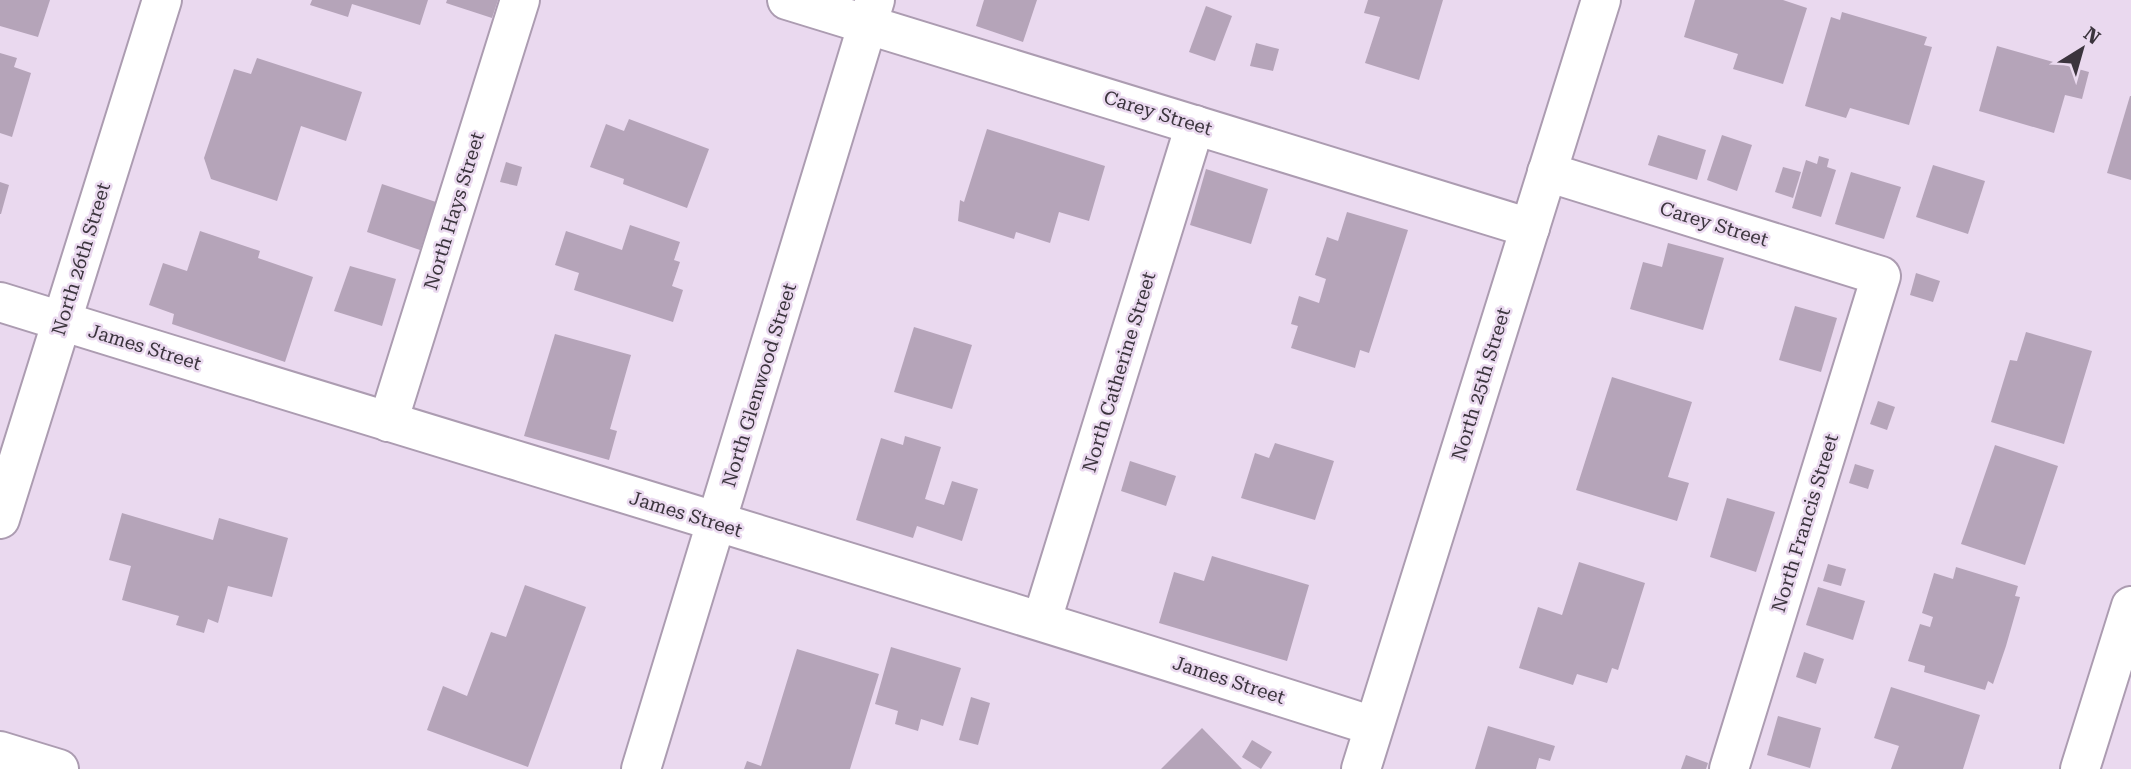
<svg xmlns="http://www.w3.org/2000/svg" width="2131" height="769" viewBox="0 0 2131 769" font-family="'Roboto Serif',serif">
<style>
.building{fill:#b5a4b9}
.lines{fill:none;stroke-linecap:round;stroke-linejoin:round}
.minor-casing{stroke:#ac9cb1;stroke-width:42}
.major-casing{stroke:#ac9cb1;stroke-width:42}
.minor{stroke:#fff;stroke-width:38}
.major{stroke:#fff;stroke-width:38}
.labels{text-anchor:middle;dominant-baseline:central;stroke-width:5;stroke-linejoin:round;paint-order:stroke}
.street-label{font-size:19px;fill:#3b343d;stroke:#ead9ef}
</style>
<rect width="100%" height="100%" fill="#ead9ef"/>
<g class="building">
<path d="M0,0H50L38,37L0,26Z"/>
<path d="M312,0H428L420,25L352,4L348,17L310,5Z"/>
<path d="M447,0H498L492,18L446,3Z"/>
<path d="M984,0H1037L1023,42L976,26Z"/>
<path d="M1368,0H1443L1419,80L1365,63L1380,17L1364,13Z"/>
<path d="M1695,0H1783L1807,8L1783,84L1733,69L1738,54L1684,37Z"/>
<path d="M1206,6L1232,16L1215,61L1189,52Z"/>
<path d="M1842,12L1927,37L1924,45L1932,47L1909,125L1850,108L1846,118L1805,106L1831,17L1840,20Z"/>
<path d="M1256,43L1279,49L1273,71L1250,66Z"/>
<path d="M1997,46L2089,72L2082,99L2065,95L2054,133L1979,111Z"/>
<path d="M0,53L17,58L14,67L31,73L12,137L0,133Z"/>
<path d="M257,58L362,92L346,141L301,126L277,201L211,179L204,158L234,69L251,74Z"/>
<path d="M2130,96H2131V180L2107,173Z"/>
<path d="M629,119L709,149L687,208L623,184L624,179L590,167L606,124L624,131Z"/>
<path d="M987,129L1105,166L1089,221L1059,212L1050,243L1016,232L1014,239L958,221L960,200L964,202Z"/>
<path d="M1658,135L1706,150L1697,180L1648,165Z"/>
<path d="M1722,135L1752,145L1737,191L1707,180Z"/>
<path d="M1819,156L1829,159L1827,167L1836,170L1821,217L1792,208L1806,160L1817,164Z"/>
<path d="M506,162L522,167L517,186L500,182Z"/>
<path d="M1933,165L1985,181L1968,234L1916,217Z"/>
<path d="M1783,167L1801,172L1793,198L1775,192Z"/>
<path d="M1206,169L1268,189L1251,244L1190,225Z"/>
<path d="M1851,172L1901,187L1884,239L1835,224Z"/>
<path d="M0,182L9,185L1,214H0Z"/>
<path d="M382,184L436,202L420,250L367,232Z"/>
<path d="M1347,212L1408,230L1369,353L1360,350L1355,368L1291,348L1298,326L1291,324L1299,296L1319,303L1326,279L1315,275L1327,237L1338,241Z"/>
<path d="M630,225L680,242L674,260L680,262L672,286L683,290L673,322L574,290L579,273L555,265L566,231L622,250Z"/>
<path d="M200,231L260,251L258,258L313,277L285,362L172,324L174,314L149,305L163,263L187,271Z"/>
<path d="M1668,243L1724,258L1703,330L1630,309L1643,262L1662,267Z"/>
<path d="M350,266L396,279L382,326L334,311Z"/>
<path d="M1916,273L1940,281L1933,302L1910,295Z"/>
<path d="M1795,306L1837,318L1821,372L1779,360Z"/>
<path d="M914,327L972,345L952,409L894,392Z"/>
<path d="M2026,332L2092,351L2064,444L1991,422L2010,360L2017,361Z"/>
<path d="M555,334L631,355L610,429L617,431L609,460L524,436Z"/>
<path d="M1612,377L1692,402L1668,477L1689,483L1677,521L1576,490Z"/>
<path d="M1878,401L1895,407L1887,430L1870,424Z"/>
<path d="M905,436L941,447L925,499L944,505L952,481L978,489L962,541L917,526L913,538L856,520L881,438L903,445Z"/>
<path d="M1275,443L1334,461L1315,520L1241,498L1255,453L1269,458Z"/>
<path d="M1995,445L2058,466L2025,565L1961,544Z"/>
<path d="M1130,461L1176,476L1166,506L1121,491Z"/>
<path d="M1855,464L1874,470L1868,489L1849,483Z"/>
<path d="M1727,498L1775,512L1756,572L1710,557Z"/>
<path d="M122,513L213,540L219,518L288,538L272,597L228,586L218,623L208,619L204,633L176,625L179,616L122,600L131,566L109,560Z"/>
<path d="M1212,556L1309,585L1287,661L1159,623L1174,572L1204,581Z"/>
<path d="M1579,562L1645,583L1618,670L1612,668L1607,683L1577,674L1573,685L1519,668L1538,607L1562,615Z"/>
<path d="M1828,564L1846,569L1841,586L1823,581Z"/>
<path d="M1956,567L2018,586L2015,596L2020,597L2006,646L1993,684L1988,681L1985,690L1924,672L1925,666L1908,661L1920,624L1930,627L1933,617L1922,613L1934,573L1953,579Z"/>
<path d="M525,585L586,607L528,767L427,730L443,686L467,696L491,632L506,637Z"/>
<path d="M1818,587L1865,601L1853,640L1806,625Z"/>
<path d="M891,647L961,668L943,726L921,719L918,731L895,724L898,711L875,704Z"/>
<path d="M797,649L879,674L850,769H744L747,761L761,766Z"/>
<path d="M1804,652L1824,659L1816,684L1796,677Z"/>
<path d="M1891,687L1980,715L1963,769H1891L1899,746L1874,738Z"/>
<path d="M971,697L990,703L978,745L959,740Z"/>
<path d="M1778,716L1821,728L1810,768L1767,755Z"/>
<path d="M1488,726L1555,746L1550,761L1539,758L1536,769H1475Z"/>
<path d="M1202,728L1242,769H1161Z"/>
<path d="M1252,740L1272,752L1261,769L1242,757Z"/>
<path d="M1686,755L1708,763L1706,769H1681Z"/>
</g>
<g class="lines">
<defs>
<g id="minor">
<path d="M787,0L1530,228"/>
<path d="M1547,172L1881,276L1729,769"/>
<path d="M0,302C457,444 917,580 1373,726"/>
<path d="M388,422L520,0"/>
<path d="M0,519L162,0"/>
<path d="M1042,620L1195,125"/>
<path d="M641,769L875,0"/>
<path d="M1361,769L1601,0"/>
<path d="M2080,769L2131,606"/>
</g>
<path id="major" d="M0,751L59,769"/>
</defs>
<use href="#minor" class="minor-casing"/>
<use href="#major" class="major-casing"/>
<use href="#minor" class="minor"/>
<use href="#major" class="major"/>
</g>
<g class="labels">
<g class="street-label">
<text transform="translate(1158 113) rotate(17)">Carey Street</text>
<text transform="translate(454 211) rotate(-73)">North Hays Street</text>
<text transform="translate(1714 224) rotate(17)">Carey Street</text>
<text transform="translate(81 259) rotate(-73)">North 26th Street</text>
<text transform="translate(145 347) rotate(17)">James Street</text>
<text transform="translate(1119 372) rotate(-73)">North Catherine Street</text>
<text transform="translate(1481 384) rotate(-73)">North 25th Street</text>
<text transform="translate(759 385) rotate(-73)">North Glenwood Street</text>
<text transform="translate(686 514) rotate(17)">James Street</text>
<text transform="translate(1805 523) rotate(-73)">North Francis Street</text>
<text transform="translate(1229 680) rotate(18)">James Street</text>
</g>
</g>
<g transform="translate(2082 49) rotate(37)" stroke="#ead9ef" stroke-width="5" paint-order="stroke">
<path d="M0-5L12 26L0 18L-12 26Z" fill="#3b343d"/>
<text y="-10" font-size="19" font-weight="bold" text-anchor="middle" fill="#3b343d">N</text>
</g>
</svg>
